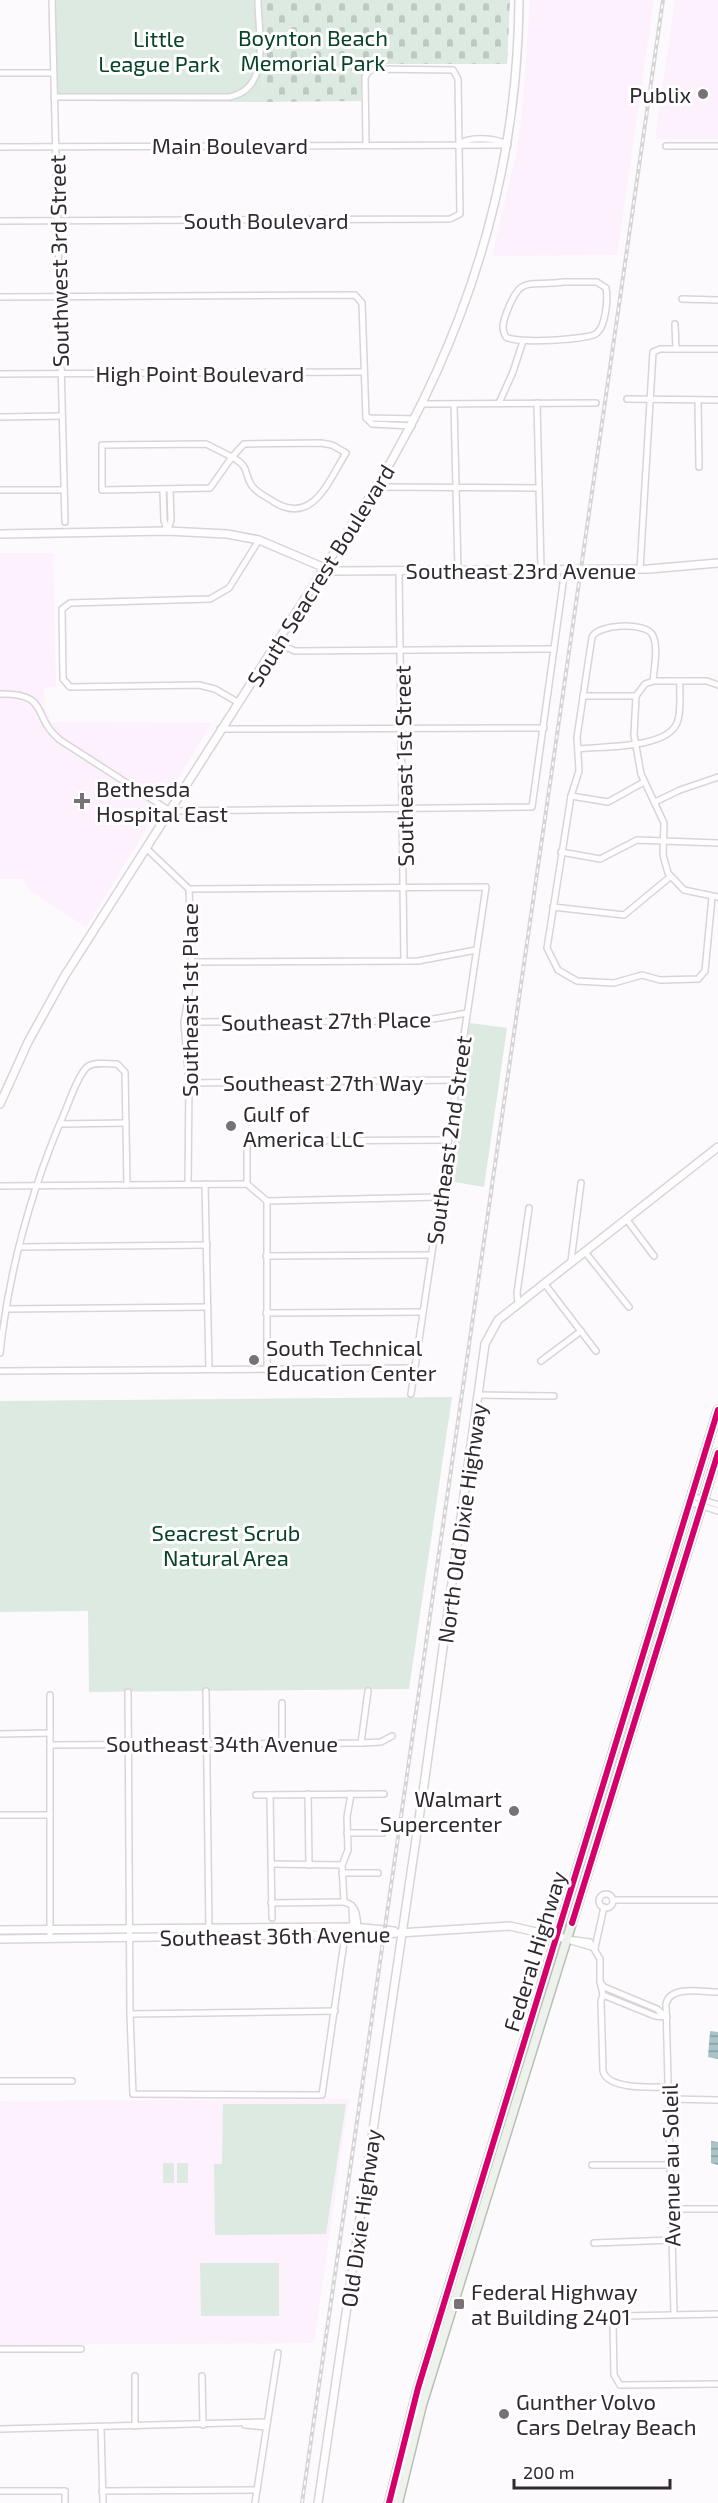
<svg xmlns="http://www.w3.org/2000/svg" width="718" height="2503" viewBox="0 0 718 2503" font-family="'Exo 2',sans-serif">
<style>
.built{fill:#fdf1fd}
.green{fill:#ddeae2}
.cemetery{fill:url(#cemetery-stones)}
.water{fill:url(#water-rules)}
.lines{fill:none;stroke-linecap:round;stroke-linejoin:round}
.minor-casing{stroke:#d9d4d8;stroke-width:8}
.tertiary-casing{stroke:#d9d4d8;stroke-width:10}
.primary-casing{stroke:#b9bfb4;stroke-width:11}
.minor{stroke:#fffeff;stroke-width:5}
.tertiary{stroke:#fffeff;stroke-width:7}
.primary{stroke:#eef2ec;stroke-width:8}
.rail-casing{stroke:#d6d5d6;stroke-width:4}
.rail{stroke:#fff;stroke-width:1.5;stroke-dasharray:4.5;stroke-linecap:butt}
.cycleway-casing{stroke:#fff;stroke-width:10}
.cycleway{stroke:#d6006c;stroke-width:6}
.poi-dot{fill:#787277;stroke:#fff;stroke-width:2}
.labels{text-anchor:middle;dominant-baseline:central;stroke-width:6;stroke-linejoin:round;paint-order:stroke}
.park-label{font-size:22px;fill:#074229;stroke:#fff}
.poi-label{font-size:22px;fill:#312930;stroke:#fff;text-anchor:start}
.street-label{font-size:22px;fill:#312930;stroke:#fff}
</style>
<defs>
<pattern id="cemetery-stones" width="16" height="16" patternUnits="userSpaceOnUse" patternTransform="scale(1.5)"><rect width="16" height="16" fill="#ddeae2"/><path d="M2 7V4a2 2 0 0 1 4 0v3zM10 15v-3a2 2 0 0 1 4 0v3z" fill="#bec9c2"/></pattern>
<pattern id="water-rules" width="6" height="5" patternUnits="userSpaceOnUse" patternTransform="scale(1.5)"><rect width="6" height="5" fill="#a9c3c7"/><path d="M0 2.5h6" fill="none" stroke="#8a9ea2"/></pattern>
</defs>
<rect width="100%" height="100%" fill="#fcfafc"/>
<g class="built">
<path d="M530,0H654L617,255L492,256L516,155L522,113Z"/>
<path d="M675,0H718V139H655Z"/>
<path d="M0,553H53L56,687L44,688L45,707L51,722L212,723L86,927L31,891L23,879H0Z"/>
<path d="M349,2099L314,2343L0,2345V2101Z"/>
</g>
<g class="green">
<path d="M55,0H261L263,102L57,101Z"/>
<path d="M470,1023L507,1028L484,1187L448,1181Z"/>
<path d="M452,1397L409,1689L89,1692L88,1611L0,1612V1401Z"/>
<path d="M223,2104H346L326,2234L215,2235L214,2164H222Z"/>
<rect x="163" y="2163" width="11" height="20"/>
<rect x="177" y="2163" width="11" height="20"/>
<path d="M200,2263H279V2316H201Z"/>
</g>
<path class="cemetery" d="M261,0H510L507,64H363L361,101L263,102Z"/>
<g class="water">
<path d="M710,2031L718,2032V2059L708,2057Z"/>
<path d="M711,2141L718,2142V2165L711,2163Z"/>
</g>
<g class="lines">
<defs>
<g id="minor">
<path d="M52,0L65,522"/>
<path d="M0,73H53"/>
<path d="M54,97H229C272,89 258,34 258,0"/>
<path d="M459,144C470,136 495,138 506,144"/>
<path d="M666,146H718"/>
<path d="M0,147L508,145"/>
<path d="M0,221L450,219L460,214L458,79L453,70L375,69L369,71L365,77L366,144"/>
<path d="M564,282H597L606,288C608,299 606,325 597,333C590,340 515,344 506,337C501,329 503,323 506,314C521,274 526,287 564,282Z"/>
<path d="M0,297L355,295L362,303L366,418L372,424L412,426"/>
<path d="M682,299L718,300"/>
<path d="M675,324L676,349"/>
<path d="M0,374L363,372"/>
<path d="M627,399L718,400"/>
<path d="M698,400L699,467"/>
<path d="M499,403L513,372L523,341"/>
<path d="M537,403L541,569"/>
<path d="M423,404L596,403"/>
<path d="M454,404L458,570"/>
<path d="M366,416L370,418L415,419"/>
<path d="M0,417L62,416"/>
<path d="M321,443L332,445L346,453C329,480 313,526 274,502C267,497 257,493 252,486C242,471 252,469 232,457L244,444Z"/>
<path d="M206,444L232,457L210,488L102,490V445Z"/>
<path d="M376,487L539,488"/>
<path d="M0,490H64"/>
<path d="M163,490L164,520L167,531"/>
<path d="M168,530L171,520L170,490"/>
<path d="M640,569L653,352L660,349H718"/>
<path d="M399,571L404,961"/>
<path d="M277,643L295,651L554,649"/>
<path d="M653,681C654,669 659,645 652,634C644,622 598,624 592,637L577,737L579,771L571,796L547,948L558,970L577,981L614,983L642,975L660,980L698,979L705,971L712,897"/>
<path d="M718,685L707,681H653L645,684L636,696L634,735L641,774L664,823L663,855L668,873L684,890L718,897"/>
<path d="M0,694C51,693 31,717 60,740L170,811L532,807L565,569"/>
<path d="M583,696H636"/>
<path d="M239,703L215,689L199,685L70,687L63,679L62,609L70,603L210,599L229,588L259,540"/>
<path d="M220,729L544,728"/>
<path d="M578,749C603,746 666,749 677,723C682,711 679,694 680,681"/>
<path d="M571,796L608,802L644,782"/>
<path d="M655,802L680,790L718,777"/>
<path d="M146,848L189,889L486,887L411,1394"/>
<path d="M561,852L600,859L637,840L718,843"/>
<path d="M553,907L624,915L670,877"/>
<path d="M192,962L418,961L476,950"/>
<path d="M184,1022L422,1021L467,1013"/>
<path d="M189,1083L457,1080"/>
<path d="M60,1124L126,1123"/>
<path d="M188,1184L189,1083L184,1022L192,975L189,889"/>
<path d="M205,1184L209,1369"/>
<path d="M247,1184V1141L448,1140"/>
<path d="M0,1186L247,1184L267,1201"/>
<path d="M267,1201L439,1197"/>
<path d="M267,1201V1370"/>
<path d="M627,1220L654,1256"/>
<path d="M19,1247L207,1245"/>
<path d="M585,1252L629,1307"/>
<path d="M266,1256L431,1255"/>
<path d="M571,1261L581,1183"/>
<path d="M544,1283L596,1351"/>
<path d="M518,1303L517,1293L529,1208"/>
<path d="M6,1309L208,1307"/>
<path d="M266,1313L423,1312"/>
<path d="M0,1353C9,1269 32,1187 66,1109C71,1097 77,1078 86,1068C93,1061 108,1064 117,1064L125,1072L127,1185"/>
<path d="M541,1361L581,1331"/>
<path d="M0,1371L415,1368"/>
<path d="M479,1395L554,1396"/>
<path d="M692,1496L718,1505"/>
<path d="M690,1502L718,1511"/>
<path d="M206,1691L209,1932"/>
<path d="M128,1692L130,2014L133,2094L322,2095L345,1935"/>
<path d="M50,1695V1938"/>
<path d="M282,1703V1743"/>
<path d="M0,1734L50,1733"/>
<path d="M361,1743L368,1691"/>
<path d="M50,1745L361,1743L381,1742L392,1736"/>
<path d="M308,1794L309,1865"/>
<path d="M351,1794L347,1817L348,1850L342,1865L344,1902C358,1905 357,1918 358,1930"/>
<path d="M256,1795L384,1794"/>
<path d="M270,1795L272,1918"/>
<path d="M0,1815H50"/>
<path d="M347,1833H383"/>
<path d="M271,1864L342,1865"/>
<path d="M342,1873H378"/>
<circle cx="606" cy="1901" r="7"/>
<path d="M613,1900H718"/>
<path d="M271,1903L344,1902"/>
<path d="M352,1906L353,1929"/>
<path d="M567,1939L590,1942L600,1959V1981L603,1995L655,2016L667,2017"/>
<path d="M571,1941L595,1948"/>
<path d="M595,1948L604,1907"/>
<path d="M600,1982L604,1987L657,2009L665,2016"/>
<path d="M603,1995L601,2001L603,2071C608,2090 652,2087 668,2087"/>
<path d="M130,2014L335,2011"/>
<path d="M0,2081H72"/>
<path d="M669,2099L718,2100"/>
<path d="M592,2165H670"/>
<path d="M672,2209H718"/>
<path d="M594,2243L672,2240"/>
<path d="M674,2314L666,2004C670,1985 702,1992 718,1992"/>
<path d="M718,2314L625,2316L618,2318L613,2324L614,2375L620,2385L718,2384"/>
<path d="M0,2349H81"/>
<path d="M135,2376V2426"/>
<path d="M202,2376L203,2425"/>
<path d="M245,2425L266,2427"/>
<path d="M101,2428L103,2503"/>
<path d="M0,2429L267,2422"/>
<path d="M0,2491H65V2503"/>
<path d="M102,2491L257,2490"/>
<path d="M255,2503L278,2353"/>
</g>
<g id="tertiary">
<path d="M0,534L167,531L227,534L259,540L332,571L649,569L718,563"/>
<path d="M0,1104L28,1042L64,977L376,487C466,338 518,174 519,0"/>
<path d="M0,1930L353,1927L394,1931"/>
<path d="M0,1939L383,1934L510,1926L567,1939"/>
<path d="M318,2503L425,1778L485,1344L498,1320L718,1147"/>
</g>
<g id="primary">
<path d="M389,2503L418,2388L718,1410"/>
<path d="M398,2503L422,2405L718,1453"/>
</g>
</defs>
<use href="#minor" class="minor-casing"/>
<use href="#tertiary" class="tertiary-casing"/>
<use href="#primary" class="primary-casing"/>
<use href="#minor" class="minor"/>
<use href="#tertiary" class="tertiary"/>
<use href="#primary" class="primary"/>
<defs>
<path id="rail" d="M302,2503L663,0"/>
</defs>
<use href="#rail" class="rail-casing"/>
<use href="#rail" class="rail"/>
<defs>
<g id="cycleway">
<path d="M572,1923L718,1453"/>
<path d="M389,2503L418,2388L718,1410"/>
</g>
</defs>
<use href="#cycleway" class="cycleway-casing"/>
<use href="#cycleway" class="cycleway"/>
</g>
<g class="poi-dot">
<circle cx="703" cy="94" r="6"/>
<path d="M79 792h6v6h6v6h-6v6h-6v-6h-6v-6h6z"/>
<circle cx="231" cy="1126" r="6"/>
<circle cx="254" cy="1360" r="6"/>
<circle cx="514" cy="1811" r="6"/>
<rect x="453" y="2298" width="12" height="12" rx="3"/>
<circle cx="504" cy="2414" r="6"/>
</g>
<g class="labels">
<g class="park-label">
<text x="313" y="37">Boynton Beach<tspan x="313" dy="25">Memorial Park</tspan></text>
<text x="159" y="38">Little<tspan x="159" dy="25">League Park</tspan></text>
<text x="226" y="1532">Seacrest Scrub<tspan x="226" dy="25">Natural Area</tspan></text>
</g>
<g class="poi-label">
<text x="691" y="94" text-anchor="end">Publix</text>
<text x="96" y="788">Bethesda<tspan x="96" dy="25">Hospital East</tspan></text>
<text x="243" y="1113">Gulf of<tspan x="243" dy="25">America LLC</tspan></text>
<text x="266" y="1347">South Technical<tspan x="266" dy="25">Education Center</tspan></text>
<text x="502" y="1798" text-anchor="end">Walmart<tspan x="502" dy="25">Supercenter</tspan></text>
<text x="471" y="2291">Federal Highway<tspan x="471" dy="25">at Building 2401</tspan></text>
<text x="516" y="2401">Gunther Volvo<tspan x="516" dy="25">Cars Delray Beach</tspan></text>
</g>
<g class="street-label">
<text x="230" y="145">Main Boulevard</text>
<text x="266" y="220">South Boulevard</text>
<text transform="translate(58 261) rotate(-91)">Southwest 3rd Street</text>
<text x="200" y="373">High Point Boulevard</text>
<text x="521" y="570">Southeast 23rd Avenue</text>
<text transform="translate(320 575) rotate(-58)">South Seacrest Boulevard</text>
<text transform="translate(403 766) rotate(-91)">Southeast 1st Street</text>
<text transform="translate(189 1000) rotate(-90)">Southeast 1st Place</text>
<text transform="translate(326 1020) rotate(-1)">Southeast 27th Place</text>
<text x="323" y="1082">Southeast 27th Way</text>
<text transform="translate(448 1140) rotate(-82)">Southeast 2nd Street</text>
<text transform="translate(461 1523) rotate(-82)">North Old Dixie Highway</text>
<text x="222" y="1743">Southeast 34th Avenue</text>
<text transform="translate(275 1935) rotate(-1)">Southeast 36th Avenue</text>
<text transform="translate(534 1951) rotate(-73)">Federal Highway</text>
<text transform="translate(670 2165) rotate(-91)">Avenue au Soleil</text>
<text transform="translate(360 2218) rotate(-82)">Old Dixie Highway</text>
</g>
</g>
<path d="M514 2479v9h156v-9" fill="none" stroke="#312930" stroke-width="3"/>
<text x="523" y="2479" font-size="18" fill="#312930" stroke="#ffffff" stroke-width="4.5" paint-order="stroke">200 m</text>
</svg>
